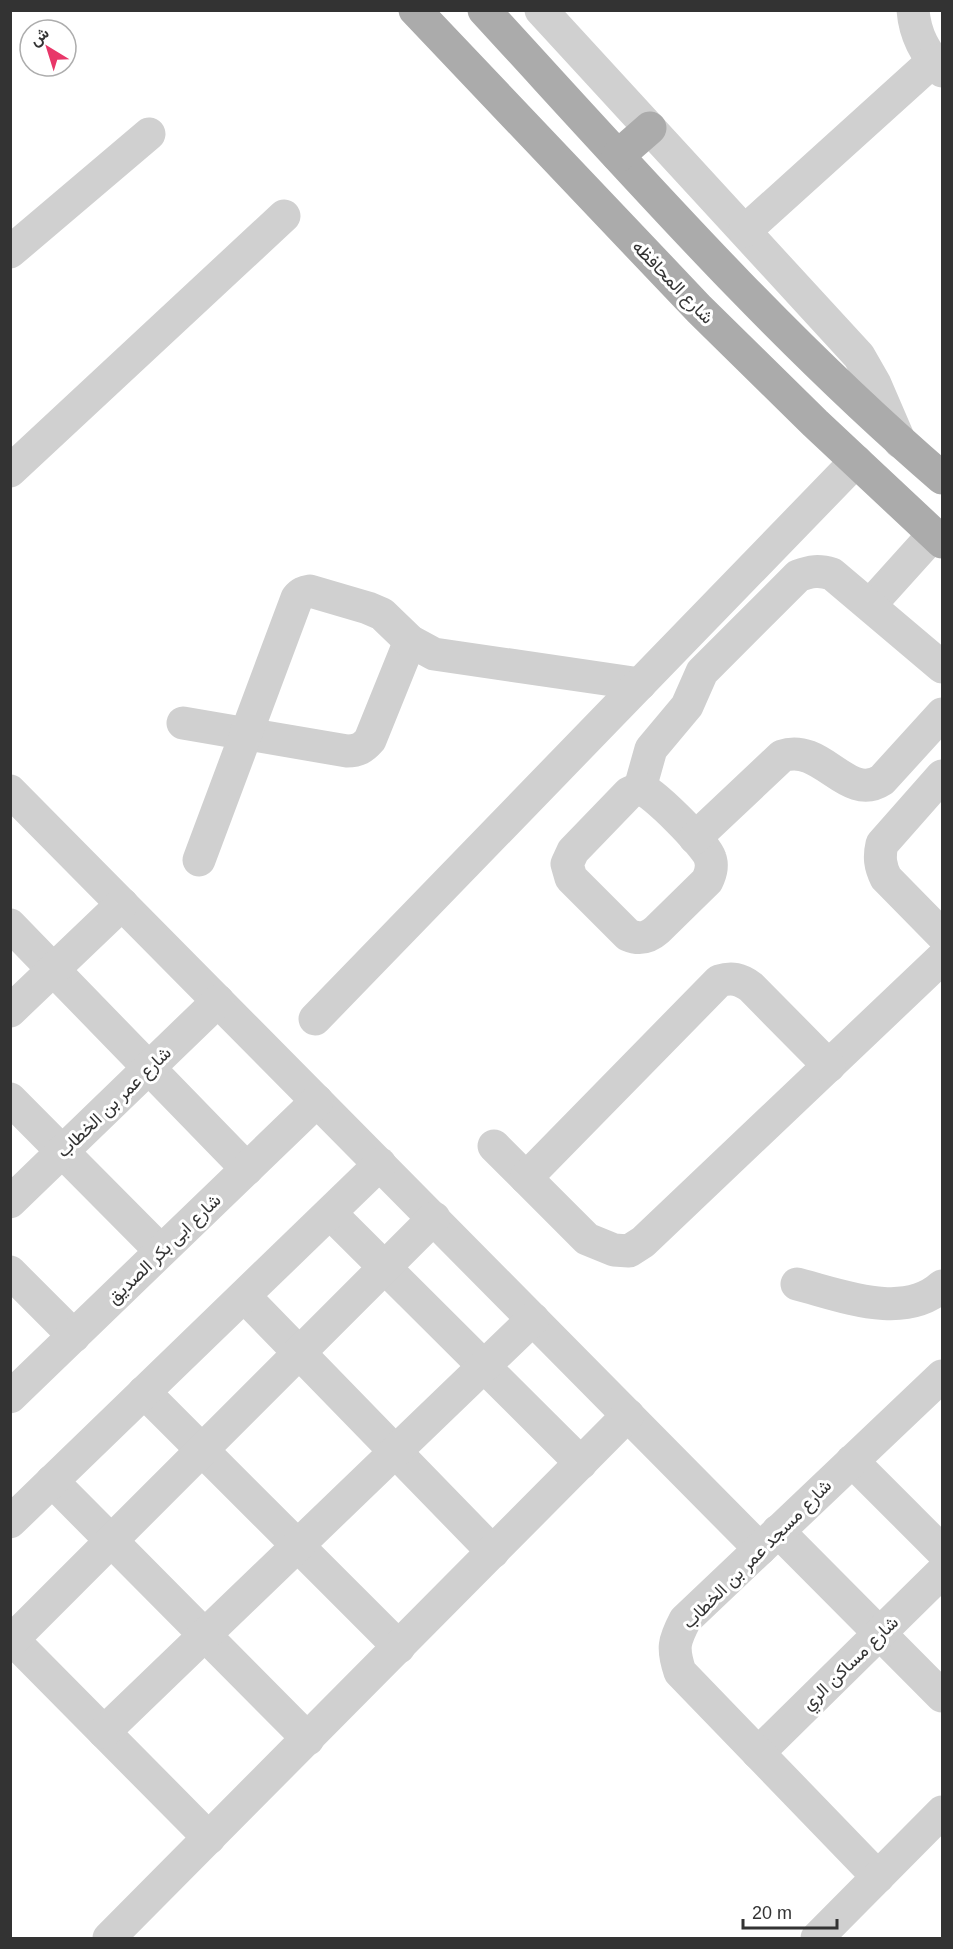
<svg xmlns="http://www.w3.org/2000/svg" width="953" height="1949" viewBox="0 0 953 1949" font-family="Helvetica,Vazirmatn,sans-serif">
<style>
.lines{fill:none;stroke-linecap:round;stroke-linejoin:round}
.minor{stroke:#d0d0d0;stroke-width:33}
.major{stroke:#ababab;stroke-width:33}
.labels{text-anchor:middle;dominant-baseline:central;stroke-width:6;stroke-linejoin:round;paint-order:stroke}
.street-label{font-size:18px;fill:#333;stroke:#fff}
</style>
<rect width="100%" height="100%" fill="#fff"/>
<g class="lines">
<g class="minor">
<path d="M541,10L859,356L875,384L900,442"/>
<path d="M913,10C915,35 925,53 942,71"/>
<path d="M745,231L933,61"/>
<path d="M10,252L149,134"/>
<path d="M10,471L284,216"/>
<path d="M870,605L934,534"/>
<path d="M183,723L347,751C358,751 363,748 370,740L410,641"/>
<path d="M942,776L882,844C879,857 880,866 886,878L942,935"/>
<path d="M640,788L651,749L687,706L702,672L798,576C811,571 819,570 832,574L942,667"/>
<path d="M640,788C652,791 706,845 710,858C713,866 711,873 707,881L657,930C648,938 640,940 628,935L571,878L567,864L573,851L629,793Z"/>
<path d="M10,791L760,1549"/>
<path d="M695,838L782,756C822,742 847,803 882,780L942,714"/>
<path d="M199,860L297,598C301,593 304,592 310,591L368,608L382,614L410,641L434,654L640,684"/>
<path d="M10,925L247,1169"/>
<path d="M10,1011L122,904"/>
<path d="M315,1019L856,461"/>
<path d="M10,1099L161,1251"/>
<path d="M494,1146L587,1239L614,1250L629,1251L643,1242L942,958"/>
<path d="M526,1178L719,981C732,977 740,979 751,987L829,1066"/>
<path d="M10,1202L218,1001"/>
<path d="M330,1213L581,1463"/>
<path d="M10,1272L74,1336"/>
<path d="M797,1284C841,1295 904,1321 942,1286"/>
<path d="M244,1296L493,1552"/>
<path d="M144,1392L399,1647"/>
<path d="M10,1397L317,1101"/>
<path d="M852,1461L942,1551"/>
<path d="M52,1481L308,1739"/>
<path d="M10,1522L380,1164"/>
<path d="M778,1531L942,1696"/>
<path d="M10,1637L209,1838"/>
<path d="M13,1639L434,1218"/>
<path d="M104,1732L533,1319"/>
<path d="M758,1753L942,1572"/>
<path d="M878,1877L680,1672C672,1648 674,1641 685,1620L942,1376"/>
<path d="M109,1938L628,1415"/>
<path d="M817,1938L942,1812"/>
</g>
<g class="major">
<path d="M415,10L699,309L815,423L942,542"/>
<path d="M484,10C632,171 777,336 942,478"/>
<path d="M618,156L650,128"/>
</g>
</g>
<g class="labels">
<g class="street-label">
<text transform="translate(673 282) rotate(46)">شارع المحافظه</text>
<text transform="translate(114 1102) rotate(-44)">شارع عمر بن الخطاب</text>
<text transform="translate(164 1249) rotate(-44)">شارع ابى بكر الصديق</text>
<text transform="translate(757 1554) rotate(-45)">شارع مسجد عمر بن الخطاب</text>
<text transform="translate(850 1663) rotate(-44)">شارع مساكن الري</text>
</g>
</g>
<rect width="953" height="1949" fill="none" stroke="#333333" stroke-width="24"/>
<g transform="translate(48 48) rotate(322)"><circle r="28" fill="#ffffff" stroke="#adadad" stroke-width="1.5"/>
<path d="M0-4.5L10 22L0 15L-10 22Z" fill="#e83769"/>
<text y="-9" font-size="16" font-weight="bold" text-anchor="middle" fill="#333333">ش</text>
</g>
<path d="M743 1919v9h94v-9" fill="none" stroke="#333333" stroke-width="3"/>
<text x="752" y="1919" font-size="18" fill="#333333" stroke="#ffffff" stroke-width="4.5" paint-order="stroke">20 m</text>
</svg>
